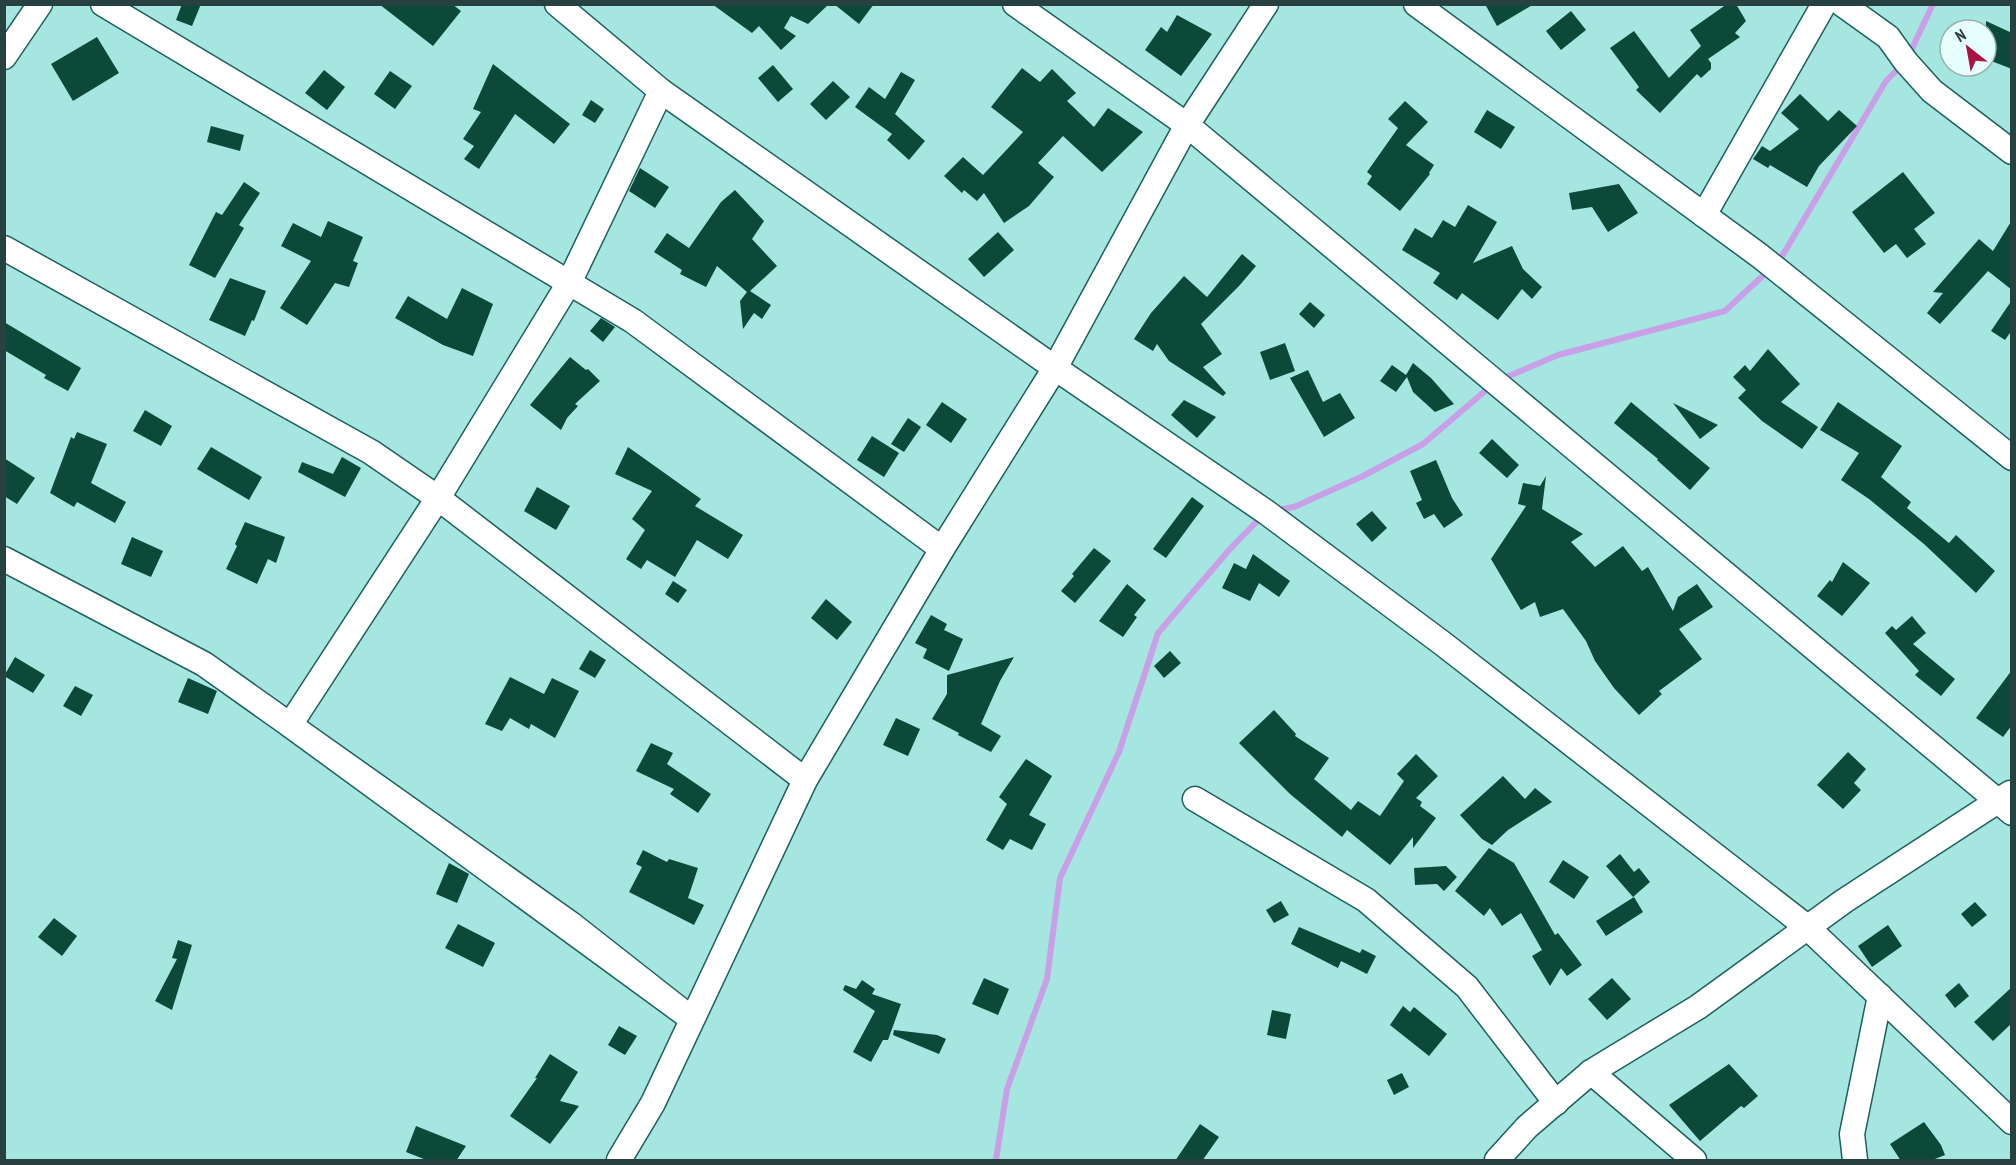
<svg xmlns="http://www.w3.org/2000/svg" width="2016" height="1165" viewBox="0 0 2016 1165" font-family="'PT Sans Narrow',sans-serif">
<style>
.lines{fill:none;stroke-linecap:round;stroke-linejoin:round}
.stream{stroke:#c99fe8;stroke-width:6}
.building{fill:#0c4939}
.street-casing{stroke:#1d605c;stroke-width:27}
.street{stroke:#fff;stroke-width:24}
</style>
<rect width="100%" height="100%" fill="#a5e6e1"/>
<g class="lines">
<g class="stream">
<path d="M1909,55L1933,4"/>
<path d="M1778,263L1886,81L1901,66"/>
<path d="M1502,379L1558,355L1725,311L1770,269"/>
<path d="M1276,510L1294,507L1363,476L1423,444L1491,386"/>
<path d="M996,1160L1007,1089L1047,979L1060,878L1119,752L1158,633L1229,550L1262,516"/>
</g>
</g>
<g class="building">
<path d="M182,4H201L192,26L176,20Z"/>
<path d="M379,4H452L461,11L433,46Z"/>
<path d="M712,4H829L808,24L791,16L784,28L796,36L781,50L759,26L752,33Z"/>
<path d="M834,4H874L859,24Z"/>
<path d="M1485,4H1534L1497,26Z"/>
<path d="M1727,4H1736L1746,21L1735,33L1740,37L1708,59L1711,63V69L1701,78L1697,74L1660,113L1636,90L1639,87L1610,48L1634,31L1669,78L1701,46L1690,30Z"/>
<path d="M1571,11L1586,30L1561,50L1546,31Z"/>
<path d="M1177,15L1212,34L1181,76L1145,50L1161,27L1167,32Z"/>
<path d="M1986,21L2012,33V69L1986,59Z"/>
<path d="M97,37L119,73L73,101L51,64Z"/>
<path d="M493,64L570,124L554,144L515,114L479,169L464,159L474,146L463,139L481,112L473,109Z"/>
<path d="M773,65L793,89L778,102L758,78Z"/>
<path d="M1022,68L1040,82L1052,69L1076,93L1067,101L1094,127L1108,108L1143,132L1102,172L1063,136L1038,163L1054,177L1029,206L1004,223L984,193L977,201L964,190L962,193L944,176L963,157L983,175L1023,132L991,107Z"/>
<path d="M324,70L345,87L327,110L305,93Z"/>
<path d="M390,71L412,86L395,109L374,94Z"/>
<path d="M901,72L915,80L895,114L925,141L909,160L887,140L892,134L855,107L869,87L885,99Z"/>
<path d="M833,81L850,97L826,120L810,104Z"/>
<path d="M1800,94L1828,121L1839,110L1857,126L1819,166L1807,187L1770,165L1768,168L1753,159L1762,146L1770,151L1799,129L1781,113Z"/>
<path d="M591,100L604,109L595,123L582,115Z"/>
<path d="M1405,101L1428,122L1406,145L1434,165L1429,173L1430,174L1400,211L1367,184L1372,176L1367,172L1398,128L1388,119Z"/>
<path d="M1487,110L1515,127L1501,149L1474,132Z"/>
<path d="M211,126L244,135L240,151L207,142Z"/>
<path d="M640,168L669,187L655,208L629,191Z"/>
<path d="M1903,172L1935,213L1914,229L1926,244L1907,258L1896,244L1884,253L1852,212Z"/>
<path d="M244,182L260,193L239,225L244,228L215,278L189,265L216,212L222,215Z"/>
<path d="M1619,184L1638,213L1608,232L1592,207L1572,210L1569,193Z"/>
<path d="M735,190L764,221L752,239L777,266L750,291L771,305L762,319L754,313L743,329L740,301L747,292L717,266L706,287L680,274L682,270L654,252L667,233L689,248L721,202Z"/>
<path d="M1468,205L1497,222L1473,263L1512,246L1523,269L1542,287L1532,299L1522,289L1498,320L1462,293L1457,300L1433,283L1440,273L1402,250L1415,228L1432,238L1443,220L1455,227Z"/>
<path d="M2012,220V290L1988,271L1940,324L1927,313L1943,293L1933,292L1979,239L1993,251Z"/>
<path d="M328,221L363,237L353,261L358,263L349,287L335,283L307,325L280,308L311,261L281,246L293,223L321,237Z"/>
<path d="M998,232L1014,250L984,277L968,259Z"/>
<path d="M1242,254L1256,266L1239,286L1201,324L1222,354L1203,367L1226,393L1223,396L1169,361L1157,344L1153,351L1134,339L1151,313L1184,276L1207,297Z"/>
<path d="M230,278L266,291L254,321L252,320L245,336L209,320Z"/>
<path d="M462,288L493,304L473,356L443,345L395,318L408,296L447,319Z"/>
<path d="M2012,300V330L2005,340L1991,331Z"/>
<path d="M1310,302L1325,315L1314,328L1299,314Z"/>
<path d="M601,318L615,327L603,342L590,331Z"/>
<path d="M4,322L81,368L68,391L44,378L46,375L4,350Z"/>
<path d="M1285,343L1295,371L1270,380L1260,352Z"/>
<path d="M1768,349L1800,384L1781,402L1818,427L1802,449L1762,421L1738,398L1746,390L1733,377L1745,365L1750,371Z"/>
<path d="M570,357L586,370L588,369L600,381L575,404L578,406L567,418L561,430L530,405Z"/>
<path d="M1413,363L1431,378L1454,404L1435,412L1413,392L1407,377L1396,392L1380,381L1392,365L1406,375Z"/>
<path d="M1308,370L1323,402L1340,393L1355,418L1324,437L1290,378Z"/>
<path d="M1184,400L1216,417L1197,438L1171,415Z"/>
<path d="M942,402L967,419L951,443L926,425Z"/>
<path d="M1631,402L1710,468L1690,490L1657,460L1658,459L1614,423Z"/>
<path d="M1838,402L1902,446L1881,477L1911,502L1907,508L1949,543L1956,535L1995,571L1976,593L1924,544L1869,499L1841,480L1859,453L1820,430Z"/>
<path d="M1673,403L1718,425L1700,439Z"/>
<path d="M145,410L172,426L161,446L133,431Z"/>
<path d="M908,418L921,427L904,452L891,444Z"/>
<path d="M77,432L107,444L91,483L126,502L115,523L77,502L74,507L50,493L71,437L74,439Z"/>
<path d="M872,436L899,453L884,477L857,460Z"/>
<path d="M1492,439L1519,465L1507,478L1479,453Z"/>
<path d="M211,447L262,477L249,500L197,469Z"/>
<path d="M628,447L701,499L695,506L743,535L728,559L697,540L675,577L647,560L641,569L626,559L645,530L632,519L652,491L615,474Z"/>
<path d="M342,457L361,468L345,497L298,472L302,462L333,474Z"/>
<path d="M4,458L35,478L17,504L4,496Z"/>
<path d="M1436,460L1452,498L1463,515L1444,528L1434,514L1424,519L1416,503L1422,500L1410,471Z"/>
<path d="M1546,476L1542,509L1583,534L1571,542L1595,567L1623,546L1642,571L1648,567L1673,611L1678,597L1697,584L1713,607L1679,629L1702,659L1659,691L1662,694L1639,715L1614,688L1595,661L1586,641L1563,609L1540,617L1535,602L1521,610L1491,559L1526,506L1518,504L1523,483L1540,486Z"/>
<path d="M537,487L570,506L556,530L524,511Z"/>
<path d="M1192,497L1204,506L1166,558L1153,549Z"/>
<path d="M1372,511L1387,528L1372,542L1356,524Z"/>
<path d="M245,522L285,537L276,563L268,559L257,584L226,569L237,546L235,544Z"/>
<path d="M132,537L163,551L151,577L121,564Z"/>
<path d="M1094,548L1111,561L1075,603L1061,591L1074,576L1072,574Z"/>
<path d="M1253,554L1290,581L1279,597L1259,583L1250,601L1222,588L1234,563L1246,569Z"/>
<path d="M1843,562L1870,583L1842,616L1817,596L1830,580L1832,582Z"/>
<path d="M673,581L687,590L678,603L665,594Z"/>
<path d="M1127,584L1146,600L1134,615L1137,617L1123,637L1099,621Z"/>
<path d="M826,599L852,622L837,640L811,618Z"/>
<path d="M931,615L947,624L944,630L963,639L949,671L923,658L927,649L915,643Z"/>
<path d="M1912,616L1926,633L1913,644L1955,679L1941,696L1915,675L1919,671L1885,633L1892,626L1896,630Z"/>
<path d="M590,650L606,660L595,678L579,669Z"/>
<path d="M1170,651L1181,663L1164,678L1154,666Z"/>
<path d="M15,657L45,675L33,693L4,676Z"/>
<path d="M1014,657L1000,681L981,724L1001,736L991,752L958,735L959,733L932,719L947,694V675Z"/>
<path d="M2012,670V725L2003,737L1976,718Z"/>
<path d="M510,677L544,694L552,678L579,691L555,738L531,724L529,729L510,718L502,731L485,724Z"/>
<path d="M188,678L217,691L208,714L178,702Z"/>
<path d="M75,686L93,695L81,716L63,706Z"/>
<path d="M1274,710L1296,734L1295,736L1329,758L1314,779L1351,810L1358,801L1380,816L1404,781L1397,774L1416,754L1438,776L1416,798L1422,802L1420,806L1436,818L1413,848V837L1390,865L1347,830L1342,837L1290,794L1239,743Z"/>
<path d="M896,718L920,729L908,756L883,745Z"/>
<path d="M651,743L673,753L667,764L711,794L698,813L670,794L674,789L636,771Z"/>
<path d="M1848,752L1866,769L1854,783L1861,790L1843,809L1817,785Z"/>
<path d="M1026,759L1052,776L1029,815L1046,824L1032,850L1010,839L1003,850L986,840L1007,804L999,797Z"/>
<path d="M1503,776L1525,799L1535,788L1552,802L1508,830L1492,845L1482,839L1460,815Z"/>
<path d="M1489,848L1514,863L1555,935L1558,933L1582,965L1567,976L1561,968L1550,986L1532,956L1542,950L1521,913L1502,926L1490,908L1484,916L1455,891Z"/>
<path d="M643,850L667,862L669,859L698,868L688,898L704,905L694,925L629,892L642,867L636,864Z"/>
<path d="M1620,854L1634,872L1639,868L1650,882L1633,897L1606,866Z"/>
<path d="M1563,860L1589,877L1574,899L1549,882Z"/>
<path d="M449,863L469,874L457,903L436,894Z"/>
<path d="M1446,866L1457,877L1444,891L1437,884L1415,885L1414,868Z"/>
<path d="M1634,897L1643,912L1606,936L1596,921Z"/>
<path d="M1281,901L1289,915L1274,923L1266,910Z"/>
<path d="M1975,902L1987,915L1972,927L1961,914Z"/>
<path d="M54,918L77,936L62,956L38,937Z"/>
<path d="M458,924L495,943L483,967L445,948Z"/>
<path d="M1888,925L1902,946L1872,967L1858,946Z"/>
<path d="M1299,927L1360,953L1362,949L1376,956L1367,974L1341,961L1338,968L1291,944Z"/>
<path d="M178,940L192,945L172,1010L155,1001L177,959L172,958Z"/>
<path d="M984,978L1009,989L998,1015L972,1004Z"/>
<path d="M1612,978L1631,999L1607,1020L1588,999Z"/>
<path d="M862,980L875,989L872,994L901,1004L888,1040H883L871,1062L853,1052L875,1011L843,990L845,985L856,989Z"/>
<path d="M1959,983L1969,996L1955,1008L1945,995Z"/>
<path d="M2012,987V1023L1993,1041L1974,1022Z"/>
<path d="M1403,1006L1410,1012L1414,1007L1447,1034L1429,1056L1390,1025Z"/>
<path d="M1272,1010L1291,1014L1286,1039L1267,1035Z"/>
<path d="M619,1026L637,1036L625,1055L608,1045Z"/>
<path d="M894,1030L937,1035L946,1039L939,1054L893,1035Z"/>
<path d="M550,1054L578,1072L560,1101L579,1106L550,1144L510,1116L537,1078H535Z"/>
<path d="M1729,1064L1758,1096L1744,1108L1741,1106L1700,1141L1669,1105Z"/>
<path d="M1402,1073L1409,1087L1394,1095L1387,1080Z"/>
<path d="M1924,1122L1941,1145L1945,1155L1930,1161H1901L1890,1144Z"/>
<path d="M1200,1124L1219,1137L1202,1161H1175Z"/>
<path d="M416,1126L466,1146L456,1161H429L406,1152Z"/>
</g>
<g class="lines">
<defs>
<g id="street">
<path d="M103,4L633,321L942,549"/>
<path d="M557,4L661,91L1055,368L1266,512L1442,643L1807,927L2012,1122"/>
<path d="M1015,4L1187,125L2012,813"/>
<path d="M1416,4L1760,256L2012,458"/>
<path d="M1842,4L1888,37L1906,62L1932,91L2012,152"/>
<path d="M4,57L40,4"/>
<path d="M1704,215L1824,4"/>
<path d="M4,248L371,452L438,498L805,780"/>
<path d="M4,559L204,664L571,924L692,1019L290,725"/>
<path d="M290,725L438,498L569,283L661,91"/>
<path d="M1195,799L1366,900L1467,987L1556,1103"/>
<path d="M1591,1072L1694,1160"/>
<path d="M619,1160L653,1103L805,780L942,549L1055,368L1187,125L1266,4"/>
<path d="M1497,1160L1527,1127L1591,1072L1698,1007L1844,901L2010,793"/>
<path d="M1855,1160L1852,1134L1880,996"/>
</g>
</defs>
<use href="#street" class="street-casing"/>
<use href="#street" class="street"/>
</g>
<rect width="2016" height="1165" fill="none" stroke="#26413f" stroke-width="12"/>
<g transform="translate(1968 48) rotate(329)"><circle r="28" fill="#e6fffd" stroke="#99b3b1" stroke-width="1.5"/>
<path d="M0-4.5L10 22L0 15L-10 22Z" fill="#a91345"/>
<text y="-9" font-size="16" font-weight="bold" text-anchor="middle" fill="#26413f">N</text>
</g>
</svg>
